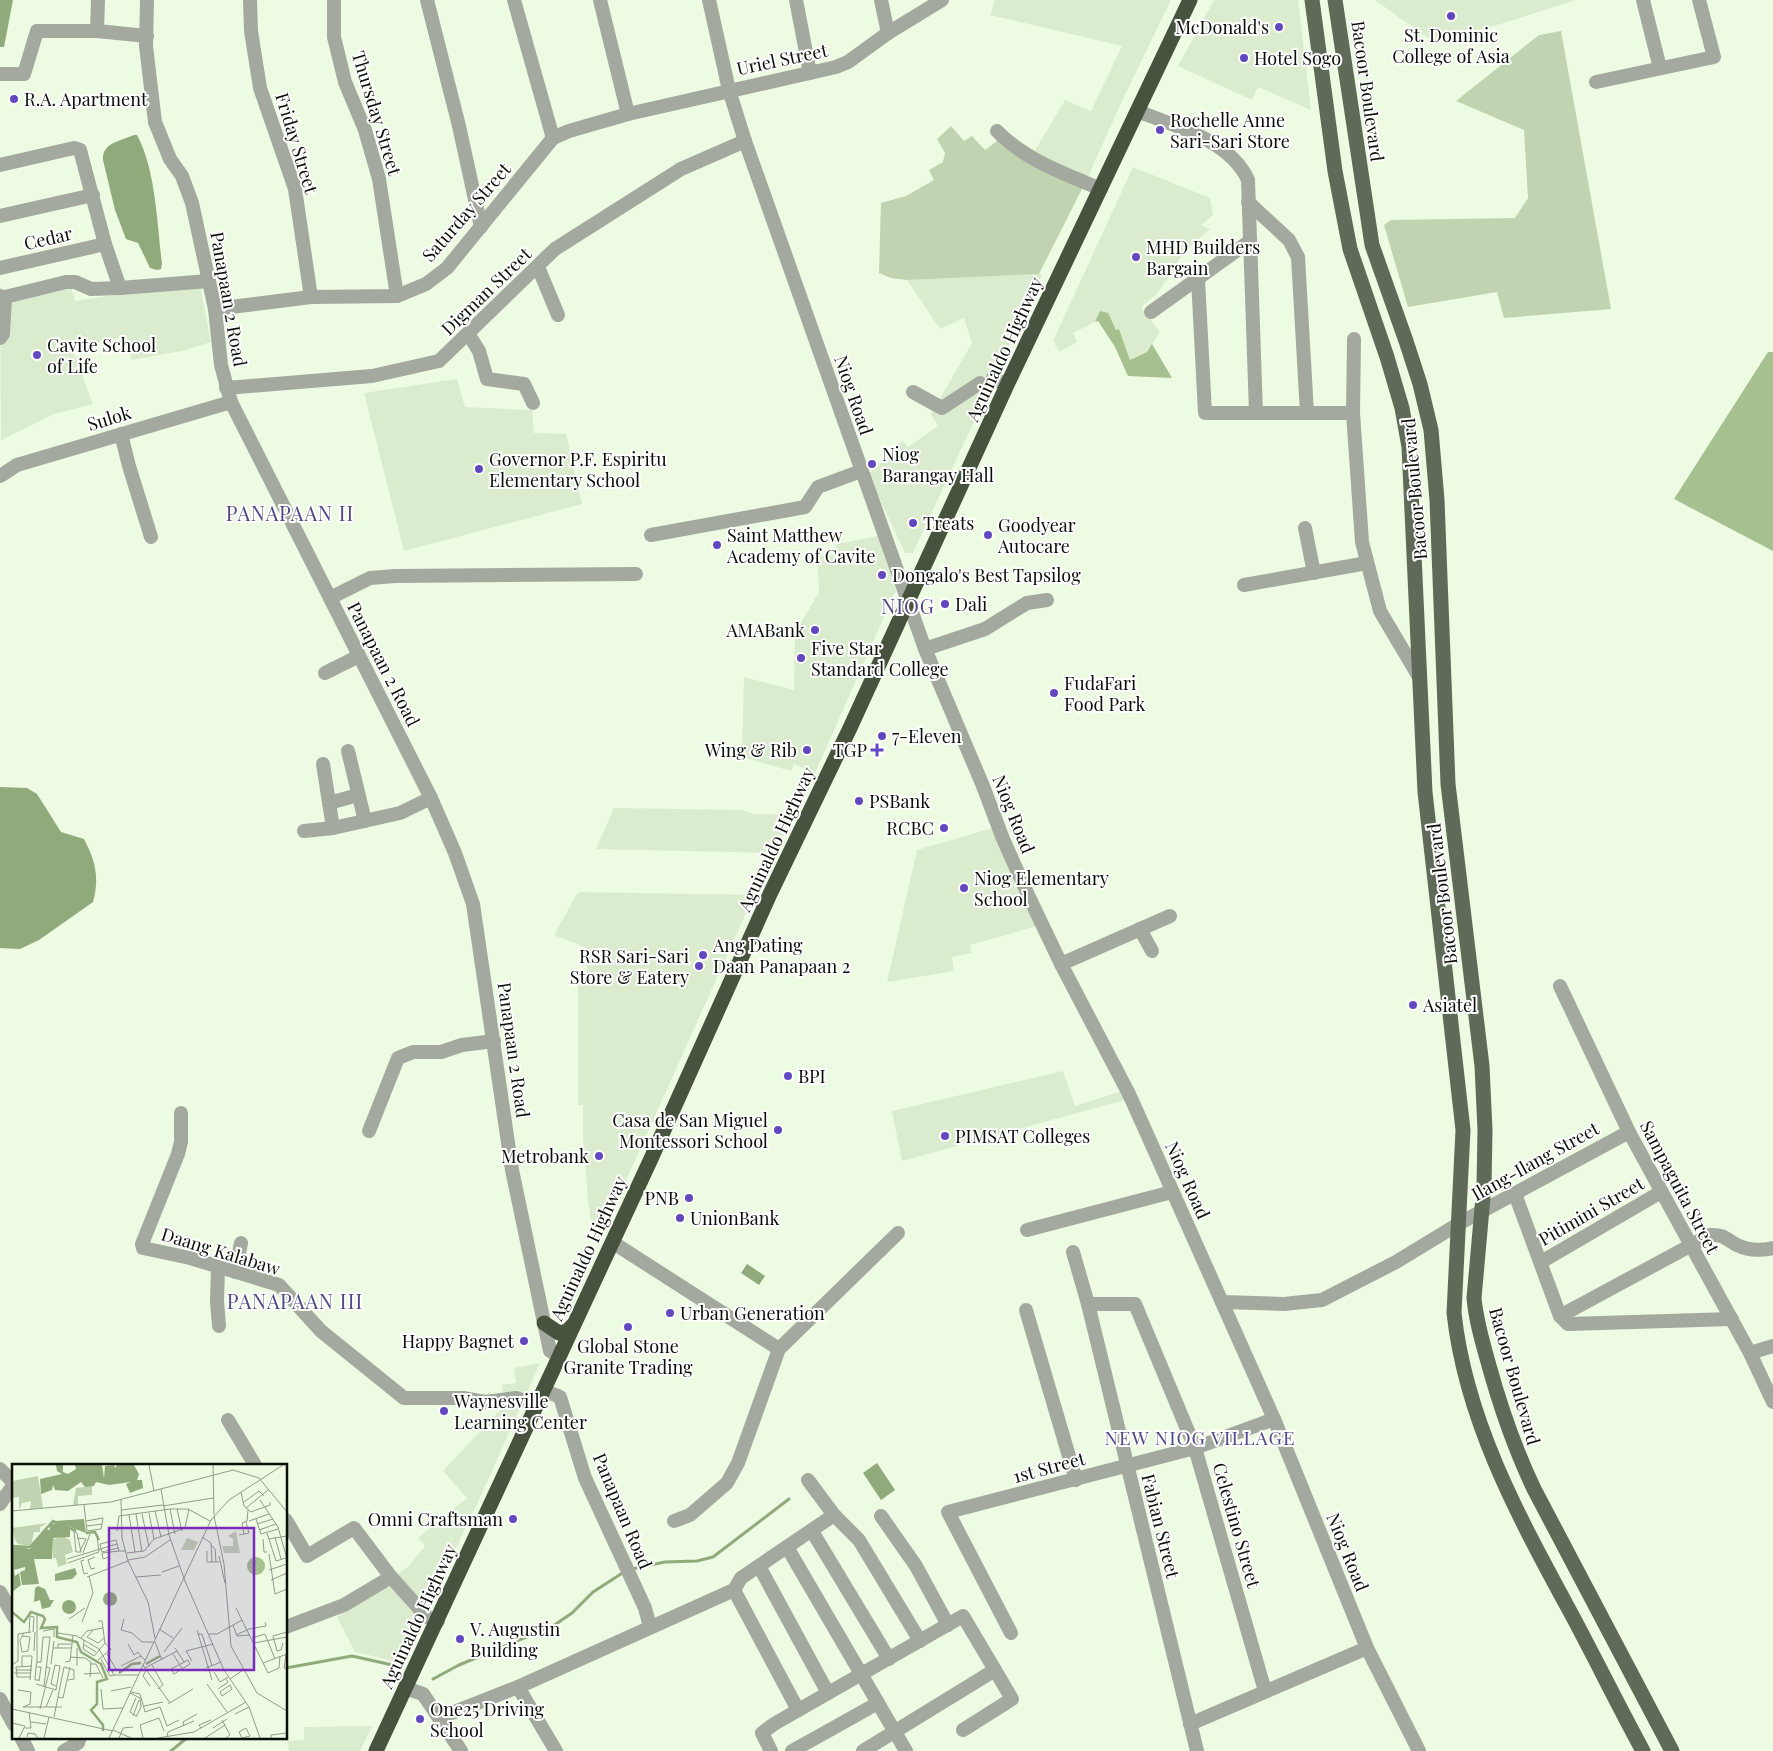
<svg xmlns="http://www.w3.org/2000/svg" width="1773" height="1751" viewBox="0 0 1773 1751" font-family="'Playfair Display',serif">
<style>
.built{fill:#dbecce}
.green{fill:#c1d4b1}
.forest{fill:#a6c090}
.water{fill:#91aa7b}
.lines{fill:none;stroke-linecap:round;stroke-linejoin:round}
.stream{stroke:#91aa7b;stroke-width:3}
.minor{stroke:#a3a99f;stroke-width:14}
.major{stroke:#606a58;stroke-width:15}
.highway{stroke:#48533f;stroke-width:15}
.poi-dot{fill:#6248c0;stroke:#fff;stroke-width:2}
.labels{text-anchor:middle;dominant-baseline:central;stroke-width:4;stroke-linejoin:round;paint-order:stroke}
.poi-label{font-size:18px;fill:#0a0e07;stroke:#fff;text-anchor:start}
.street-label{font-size:18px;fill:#0a0e07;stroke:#fff}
.neighbourhood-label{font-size:19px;letter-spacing:1px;fill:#514987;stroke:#fff}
.quarter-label{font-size:20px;letter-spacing:1px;fill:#514987;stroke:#fff}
.inset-river{fill:none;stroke:#91aa7b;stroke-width:2.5}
.inset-road{fill:none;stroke:#929c8a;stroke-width:1}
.view{fill:#7b2cbf;fill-opacity:0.15;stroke:#7b2cbf;stroke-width:2.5}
.inset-edge{fill:none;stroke:#0a0e07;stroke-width:2.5}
</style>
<rect width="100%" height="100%" fill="#edfbe2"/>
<g class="built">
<path d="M995,0H1171L1122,101L1088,177L1033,154L1065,100L1091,111L1122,46L990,15Z"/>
<path d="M1214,0H1298L1311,110L1258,87L1252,100L1178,66Z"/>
<path d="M1375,0H1576L1491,27L1450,36L1428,38Z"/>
<path d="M1133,167L1210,198L1213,215L1201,225L1210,229L1185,251L1157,294L1141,307L1160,332L1147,352L1130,360L1119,329L1116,330L1107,314L1100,311L1095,322L1073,333L1077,342L1059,352L1053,341Z"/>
<path d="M1039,274L1042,275L913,553H905L868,474L883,461L882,456L903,441L908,447L938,426L931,414L972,343L964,318L940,329L907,280Z"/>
<path d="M69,279L75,301L177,286H200L211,342L182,351L131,360L127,336L72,348L93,404L54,414L1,440L0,286L3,294Z"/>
<path d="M457,379L465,407L532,410L534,433L566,434L582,504L404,551L364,393Z"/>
<path d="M878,536L896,590L815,773L794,764L791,771L742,757L744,677L794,690L795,633L819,592L817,556L837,555V544Z"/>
<path d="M614,808L742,810L753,814L793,815L774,856L770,853L596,849Z"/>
<path d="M993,828L1037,926L970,945L972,953L952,957L954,971L887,982L917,850Z"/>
<path d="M578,892L754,895L598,1243L593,1233L588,1199L583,1137V1105H578V986L587,978V948L554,935Z"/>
<path d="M1063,1071L1075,1106L1122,1091L1125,1100L902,1161L892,1111Z"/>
<path d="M540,1363L488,1480L412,1643L403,1641L398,1662L355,1652L337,1617L409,1566L425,1546L418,1538L467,1498L443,1471L503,1407L502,1385L516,1383L514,1368Z"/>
<path d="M372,1726L360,1751H289L288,1741L304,1740V1727Z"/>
</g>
<g class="green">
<path d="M1561,31L1611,309L1504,318L1497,292L1408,307L1384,225L1391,220L1515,218L1528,198L1524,130L1456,101L1539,35Z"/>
<path d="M951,126L964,141L972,136L985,150L1001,138L1088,177L1039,274L907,280L891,278L879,273L881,203L906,196L934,180L929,170L943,162L945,153L937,139Z"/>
</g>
<g class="forest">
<path d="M1100,311L1108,313L1116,330L1119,329L1130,360L1147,352L1152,344L1172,378L1128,376L1115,347L1098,321L1095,322Z"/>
<path d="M1768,352H1773V551L1674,499Z"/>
</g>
<g class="water">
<path d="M0,0H13L4,47H0Z"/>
<path d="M134,135H137C156,170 157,224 162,264L161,269L157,270L150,268L138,243L126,239L115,210L103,160C102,143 120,141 134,135Z"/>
<path d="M0,787L27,788L37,794L61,832L84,839C95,860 100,878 93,902L39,940L20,949L0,948Z"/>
<path d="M747,1264L765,1276L759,1285L741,1273Z"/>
<path d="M877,1463L895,1490L881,1500L863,1473Z"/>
</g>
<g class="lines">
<g class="stream">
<path d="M632,1569L665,1562L697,1561L713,1557L789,1499"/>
<path d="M286,1668L352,1656L397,1666"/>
<path d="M433,1679L459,1665L553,1626L572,1613L593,1592L624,1572"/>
<path d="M171,1751L188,1737"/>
</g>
<g class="minor">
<path d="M147,0L146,46L155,122L170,159L182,176L192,203L215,309L221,365L231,402L431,798L455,853L473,904L512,1170L550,1351L559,1356"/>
<path d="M250,0L251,31L260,88L295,189L311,297"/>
<path d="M334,0V37L345,82L365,130L379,179L397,296"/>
<path d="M427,0L459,126L481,227"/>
<path d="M514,0L553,138"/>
<path d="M600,0L628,114"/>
<path d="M709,0L729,90L745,141L925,649L983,786L1003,839L1029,897L1061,964L1129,1094L1147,1134L1274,1419L1367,1648L1419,1751"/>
<path d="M796,0L810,73"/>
<path d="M881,0L888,33"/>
<path d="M1643,0L1660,68"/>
<path d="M97,31L98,0"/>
<path d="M0,74H24L37,31H97L147,36"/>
<path d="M1596,82L1714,57L1699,0"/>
<path d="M1137,111C1175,126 1230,140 1248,180L1256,413"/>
<path d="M997,131C1025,160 1065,174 1101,189"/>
<path d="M0,165L74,148L80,150L105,244L120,288L209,281"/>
<path d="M1248,202L1289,240L1298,257L1307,413"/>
<path d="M0,216L93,195"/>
<path d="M538,267L558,315"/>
<path d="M0,268L105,244"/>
<path d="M1198,279L1205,413H1353"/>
<path d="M0,296L5,297L66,282H75L91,289L120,288"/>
<path d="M215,309L311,297L397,296L426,284L447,268L553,138L569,131L628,114L836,67L848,62L888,33L942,0"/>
<path d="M1151,312L1250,241"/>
<path d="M469,335L479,351L487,379L524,384L533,403"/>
<path d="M0,338L3,334L5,297"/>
<path d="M1354,339L1353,413L1362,542L1380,611L1419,677"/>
<path d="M993,378L1007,385"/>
<path d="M226,388L372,376L439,361L555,249L681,169L745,141"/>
<path d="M913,392L942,408L980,383"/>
<path d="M121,434L129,466L151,537"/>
<path d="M0,476L17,465L231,402"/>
<path d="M1305,528L1314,573"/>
<path d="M651,535L805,507L818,487L861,471"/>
<path d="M1244,585L1367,563"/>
<path d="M330,598L370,578L395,576L636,574"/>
<path d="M925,649L985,629L1027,603L1047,600"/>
<path d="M325,673L359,656"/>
<path d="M348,751L365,821"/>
<path d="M323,764L333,828"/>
<path d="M329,803L358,795"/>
<path d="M304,831L333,828L400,813L431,798"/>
<path d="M1140,929L1152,951"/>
<path d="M1061,964L1170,916"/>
<path d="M1560,986L1629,1132L1750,1353L1773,1402"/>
<path d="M181,1113V1142L178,1154L142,1244L143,1248L190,1258L279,1285L321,1331L404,1398H463L485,1402L516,1398L537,1405"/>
<path d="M369,1131L398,1058L413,1052H441L462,1045L494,1041"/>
<path d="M1515,1194L1560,1316L1568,1324L1732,1319"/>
<path d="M1027,1230L1172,1192"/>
<path d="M612,1242L779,1349"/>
<path d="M1073,1252L1088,1304L1197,1751"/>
<path d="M1541,1262L1661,1192"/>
<path d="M218,1267L217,1301L219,1326"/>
<path d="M235,1272L241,1243"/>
<path d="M1222,1302L1284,1304L1322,1300L1396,1262L1460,1223L1629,1132"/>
<path d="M1088,1304H1135L1195,1448L1265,1691"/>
<path d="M1026,1310L1076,1480"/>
<path d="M1560,1316L1710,1235C1723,1234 1726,1239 1737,1245C1749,1251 1760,1251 1773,1248"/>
<path d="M1750,1353L1773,1346"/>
<path d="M543,1390L560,1397L585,1478L645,1608L650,1627"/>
<path d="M228,1420L255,1465"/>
<path d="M0,1469L14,1483"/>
<path d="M808,1480L834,1515L859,1540L920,1641"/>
<path d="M0,1504L14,1484"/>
<path d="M881,1516L916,1566L948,1625"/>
<path d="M286,1520L307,1556L354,1528L391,1577"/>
<path d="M674,1521L690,1515L727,1483L738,1463L779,1349L898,1233"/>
<path d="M812,1531L889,1659"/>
<path d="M787,1547L906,1751"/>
<path d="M759,1566L828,1693"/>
<path d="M734,1590L798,1710"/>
<path d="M0,1592L14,1617"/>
<path d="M286,1627L344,1605L391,1577L427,1617L438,1621"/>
<path d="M1011,1633L948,1512L1195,1448L1274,1419"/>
<path d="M518,1687L556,1751"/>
<path d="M405,1688L423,1694L461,1751"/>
<path d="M0,1699L14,1725"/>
<path d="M439,1718L518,1687L734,1590L741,1578L834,1515"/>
<path d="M1190,1724L1367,1648"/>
<path d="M963,1730L1012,1699L995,1670"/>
<path d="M21,1737L28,1751"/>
<path d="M64,1751L78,1743L80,1737"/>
<path d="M771,1751L762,1733L774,1724L963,1616L995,1670L863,1751"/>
<path d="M792,1751L878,1703"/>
</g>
<g class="major">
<path d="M1312,0L1335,171L1350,249L1387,357L1402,408L1409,447L1425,792L1463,1130L1454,1313C1466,1423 1521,1521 1573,1617C1597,1662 1619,1707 1643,1751"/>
<path d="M1335,0L1372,245L1406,341L1420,384L1431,430L1437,500L1448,784L1482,1066L1485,1130L1484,1186L1474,1298C1476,1320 1482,1341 1488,1362C1500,1406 1514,1447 1534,1489L1672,1751"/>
</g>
<g class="highway">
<path d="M544,1323L559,1333L567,1331L573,1325"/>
<path d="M376,1751L650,1161L770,894L850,728L1007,385L1190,0"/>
</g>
</g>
<g class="poi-dot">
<circle cx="1451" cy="16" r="5"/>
<circle cx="1279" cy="27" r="5"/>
<circle cx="1244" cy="58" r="5"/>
<circle cx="14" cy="99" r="5"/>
<circle cx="1160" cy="130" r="5"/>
<circle cx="1136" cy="257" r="5"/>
<circle cx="37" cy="355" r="5"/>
<circle cx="872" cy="464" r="5"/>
<circle cx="479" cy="469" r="5"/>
<circle cx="913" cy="523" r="5"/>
<circle cx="988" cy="535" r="5"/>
<circle cx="717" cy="545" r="5"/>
<circle cx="882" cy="575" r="5"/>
<circle cx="945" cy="604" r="5"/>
<circle cx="815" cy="630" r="5"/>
<circle cx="801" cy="658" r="5"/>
<circle cx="1054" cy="693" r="5"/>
<circle cx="882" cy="736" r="5"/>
<circle cx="807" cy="750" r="5"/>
<path d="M874.5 742.5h5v5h5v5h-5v5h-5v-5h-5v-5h5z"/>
<circle cx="859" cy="801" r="5"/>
<circle cx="944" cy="828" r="5"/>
<circle cx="964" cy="888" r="5"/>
<circle cx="703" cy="955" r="5"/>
<circle cx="699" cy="966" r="5"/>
<circle cx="1413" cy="1005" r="5"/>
<circle cx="788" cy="1076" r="5"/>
<circle cx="778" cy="1130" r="5"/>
<circle cx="945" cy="1136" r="5"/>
<circle cx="599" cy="1156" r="5"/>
<circle cx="689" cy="1198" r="5"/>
<circle cx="680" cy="1218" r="5"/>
<circle cx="670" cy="1313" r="5"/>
<circle cx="628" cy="1327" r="5"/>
<circle cx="524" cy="1341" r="5"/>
<circle cx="444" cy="1411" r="5"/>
<circle cx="513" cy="1519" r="5"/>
<circle cx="460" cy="1639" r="5"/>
<circle cx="420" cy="1719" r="5"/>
</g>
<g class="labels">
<g class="poi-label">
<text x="1269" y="27" text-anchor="end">McDonald's</text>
<text x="1451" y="35" text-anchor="middle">St. Dominic<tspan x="1451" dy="21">College of Asia</tspan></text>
<text x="1254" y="58">Hotel Sogo</text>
<text x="24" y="99">R.A. Apartment</text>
<text x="1170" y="120">Rochelle Anne<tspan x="1170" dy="21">Sari-Sari Store</tspan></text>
<text x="1146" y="247">MHD Builders<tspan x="1146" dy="21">Bargain</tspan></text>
<text x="47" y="345">Cavite School<tspan x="47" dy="21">of Life</tspan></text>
<text x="882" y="454">Niog<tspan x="882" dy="21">Barangay Hall</tspan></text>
<text x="489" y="459">Governor P.F. Espiritu<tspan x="489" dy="21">Elementary School</tspan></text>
<text x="923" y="523">Treats</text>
<text x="998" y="525">Goodyear<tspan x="998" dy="21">Autocare</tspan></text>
<text x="727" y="535">Saint Matthew<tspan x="727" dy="21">Academy of Cavite</tspan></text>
<text x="892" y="575">Dongalo's Best Tapsilog</text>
<text x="955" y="604">Dali</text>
<text x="805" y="630" text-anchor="end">AMABank</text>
<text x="811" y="648">Five Star<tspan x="811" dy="21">Standard College</tspan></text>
<text x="1064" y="683">FudaFari<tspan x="1064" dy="21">Food Park</tspan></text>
<text x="892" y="736">7-Eleven</text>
<text x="797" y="750" text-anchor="end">Wing &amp; Rib</text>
<text x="867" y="750" text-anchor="end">TGP</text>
<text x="869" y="801">PSBank</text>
<text x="934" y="828" text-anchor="end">RCBC</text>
<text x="974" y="878">Niog Elementary<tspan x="974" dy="21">School</tspan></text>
<text x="713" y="945">Ang Dating<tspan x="713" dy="21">Daan Panapaan 2</tspan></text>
<text x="689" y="956" text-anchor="end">RSR Sari-Sari<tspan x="689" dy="21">Store &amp; Eatery</tspan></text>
<text x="1423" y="1005">Asiatel</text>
<text x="798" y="1076">BPI</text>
<text x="768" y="1120" text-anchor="end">Casa de San Miguel<tspan x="768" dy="21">Montessori School</tspan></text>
<text x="955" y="1136">PIMSAT Colleges</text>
<text x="589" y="1156" text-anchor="end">Metrobank</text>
<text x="679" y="1198" text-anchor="end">PNB</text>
<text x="690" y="1218">UnionBank</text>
<text x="680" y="1313">Urban Generation</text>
<text x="514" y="1341" text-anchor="end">Happy Bagnet</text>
<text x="628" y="1346" text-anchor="middle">Global Stone<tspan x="628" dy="21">Granite Trading</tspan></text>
<text x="454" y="1401">Waynesville<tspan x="454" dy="21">Learning Center</tspan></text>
<text x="503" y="1519" text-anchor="end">Omni Craftsman</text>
<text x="470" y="1629">V. Augustin<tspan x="470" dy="21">Building</tspan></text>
<text x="430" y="1709">One25 Driving<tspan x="430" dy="21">School</tspan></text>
</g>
<g class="street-label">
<text transform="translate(782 59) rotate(-12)">Uriel Street</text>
<text transform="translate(1368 91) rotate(82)">Bacoor Boulevard</text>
<text transform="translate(377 113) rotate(73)">Thursday Street</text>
<text transform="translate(297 143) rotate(73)">Friday Street</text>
<text transform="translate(466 212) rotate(-49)">Saturday Street</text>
<text transform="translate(48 238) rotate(-13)">Cedar</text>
<text transform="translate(486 291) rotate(-44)">Digman Street</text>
<text transform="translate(229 299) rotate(80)">Panapaan 2 Road</text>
<text transform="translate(1004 349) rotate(-65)">Aguinaldo Highway</text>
<text transform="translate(854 395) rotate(71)">Niog Road</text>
<text transform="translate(109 418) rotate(-17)">Sulok</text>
<text transform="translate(1414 489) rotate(-95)">Bacoor Boulevard</text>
<text transform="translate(384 664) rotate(63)">Panapaan 2 Road</text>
<text transform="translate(1014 814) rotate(68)">Niog Road</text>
<text transform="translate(776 839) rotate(-65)">Aguinaldo Highway</text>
<text transform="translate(1442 894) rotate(-97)">Bacoor Boulevard</text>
<text transform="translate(514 1050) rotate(82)">Panapaan 2 Road</text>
<text transform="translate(1535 1161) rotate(-29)">Ilang-Ilang Street</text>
<text transform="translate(1188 1180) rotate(66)">Niog Road</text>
<text transform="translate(1680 1187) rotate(62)">Sampaguita Street</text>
<text transform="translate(1591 1211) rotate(-30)">Pitimini Street</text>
<text transform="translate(588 1248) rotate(-65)">Aguinaldo Highway</text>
<text transform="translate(221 1251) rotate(17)">Daang Kalabaw</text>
<text transform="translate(1515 1376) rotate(74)">Bacoor Boulevard</text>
<text transform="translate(1049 1467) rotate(-15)">1st Street</text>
<text transform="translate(623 1511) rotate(67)">Panapaan Road</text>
<text transform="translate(1237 1525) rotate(74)">Celestino Street</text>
<text transform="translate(1161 1526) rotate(76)">Fabian Street</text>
<text transform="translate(1348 1552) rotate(68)">Niog Road</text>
<text transform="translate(418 1616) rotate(-65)">Aguinaldo Highway</text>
</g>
<g class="neighbourhood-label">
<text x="1200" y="1437">NEW NIOG VILLAGE</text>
</g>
<g class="quarter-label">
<text x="290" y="512">PANAPAAN II</text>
<text x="908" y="605">NIOG</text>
<text x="295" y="1300">PANAPAAN III</text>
</g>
</g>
<g transform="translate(12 1464)">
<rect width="275" height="275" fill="#edfbe2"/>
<path d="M26,12L31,44L18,45L19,37L10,39L7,46V33L0,34V17ZM80,22V31L66,32V41H61L64,24ZM36,59L28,63V68H22L19,82L6,80L3,76L0,64ZM224,67L228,89H212L210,82H221V75L216,72ZM52,73L58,76L61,88L53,91L55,100L46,103L44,94H41V75ZM175,74L186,78L182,86H169Z" fill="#c1d4b1"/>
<path d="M235 102a9 9 0 1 1 18 0a9 9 0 1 1-18 0Z" fill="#a6c090"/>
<path d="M44,1H51V8L56,10L64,5L63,1H90L92,14L93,2L102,1L103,4L105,1H122L127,10L125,16H130L131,24L118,29L114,20L119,18L97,21L84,18L82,22L73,23L69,18L56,27L43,26L41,21L40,26L29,30L28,15L50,10L45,7ZM72,55L74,69L47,59L58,65V73L41,74L40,95H22L27,120L10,121L8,108L13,106V103L2,106L3,112L7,109L9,121L0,128V81L18,85L32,65L38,66L37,60L45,59L42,57ZM63,104L65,110L60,115L43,117V110ZM26,122L33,125L38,136H42L38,143L30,145L28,136L22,138L23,124ZM91 135a7 7 0 1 1 14 0a7 7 0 1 1-14 0ZM50 143a7 7 0 1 1 14 0a7 7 0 1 1-14 0Z" fill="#91aa7b"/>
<path class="inset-river" d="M74,69L83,68L87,76M0,82L18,83L41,57L64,67M0,148L12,158L19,148L31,152L33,155L29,164L45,163V173L65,178L69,188L89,200L95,215L85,218V240L79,246L91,261V267M134,200L148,192M107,209L120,200L129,199"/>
<path class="inset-road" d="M137,1L142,27M201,1L202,51M149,25L157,71L173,117L212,206L237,243L248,274M229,28L232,42L239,48L258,41V38M109,36L110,74L116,97L136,138L143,174M248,36L266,63L275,95M232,38L247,27L252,32M72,41L75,67L89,65L91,54L74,57M151,42L201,34M234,44L256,26M158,45L163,70M165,45L170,67M109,46L151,41M0,47L99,38L221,6L247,14L275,48M143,47L149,73M137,49L142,75M124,50L130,88M130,50L137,83M117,51L123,88M202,52L212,100L219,182L245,229L275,247M244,55L249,70L266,65M237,57L257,50M245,60L261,55M75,62L90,60M247,66L264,60M62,67L65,69L69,88H64ZM105,67L107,52L158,45H176L198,57M255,69L264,97L274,94M232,70L230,59L235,57L236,46M227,71L237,69L234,58M190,73L199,79L200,98M263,73L269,95M65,74L74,75L68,87M251,75L252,88H255M257,75L275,72M199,81L203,85L204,98M106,84L90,88L88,80L104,76L107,87H114M195,87V98H207M98,88L97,93L91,95L90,89L107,87M71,89L78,70M115,89L132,87L142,75L173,64L177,45M257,90L263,130L275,125M207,92L213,119M83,93L76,96L79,105L83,104M55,95L105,80M72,96L69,97L72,110L76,109M116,96L133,93L158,76M56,99L87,88L85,72L82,69M257,106L275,100M150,108L167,102M75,113L116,97M124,113L149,111M259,116L275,109M224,144L256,209L267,204L268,192M57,155L73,144M112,155L109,166L120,169L130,178H141M86,157H90L93,179L99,185L86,196M70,158L81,129L77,112M221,161L225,172L238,171M147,165L161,174M81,166L75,173L86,179L92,174M185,166L200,216M31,167L42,165V173M21,168L22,153M17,169L18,152L22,153M46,169L65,172L87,185L102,211H126M186,170H190L200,202M197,170H205L230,156M224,171L237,165L254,162L253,158M10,172L18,173L16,187L10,188L8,177V176L12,169M69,174L75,167L91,164M240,174L253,170L263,195M72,176L71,185L82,192L93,179M143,178L150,196M242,179L275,173M271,179L269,186L265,187L261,172L275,168M71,180L84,188M116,180L122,191L126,188L129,192M41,184H59M46,184V180H59M65,184V202M163,184L172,198M275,186L272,204L275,205M22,187L23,168M152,188L170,164M95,190L104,205L100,208M161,190L171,206M58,193L73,194L79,198L78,213M89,195L98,212L102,211M176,196L178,200L162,210L159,205ZM180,197L174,187L201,180M25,198V151M53,198L58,197L61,171M251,199L275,190M39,200L42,177M79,200H84L91,214M0,201L6,197V170L19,168M131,201L158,239M140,201L151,221L146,225M0,202V241M10,202V192H20L18,216M109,202L129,192L133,196M25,203H29L27,217M133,204L165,187M194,204L209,198M4,206H20M134,206L131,212L138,222M202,208L208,218L216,213M2,209H19M72,210L88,209M19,213H5L4,203L20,202M218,215L231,206M28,216H23L24,203L25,198H29L31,173H38L32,222M24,220L44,226M195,220L215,248M218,221L220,225L210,232L208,228ZM89,225L91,245L111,244M206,225L216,218L214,215M6,226L19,228L18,240L11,243H50M44,226L48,202L43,201L39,220L44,222M99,227L119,223M119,228L128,230L133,248L148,243L155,262L167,256M118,229L128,234L129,243L124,253M46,233L51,234L58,203M156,240L181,225M132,242L151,238M34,243L41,226M0,245L101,267M28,245L38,204L34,203M223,250L237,243M121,252L127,236M124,252L118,248L124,234M42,253L52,203L62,206V215L56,216M210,256L218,271L214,274M19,258L34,260M0,259L13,262L7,274M172,262L171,258L185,250M13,264H19L17,248M189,264L187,261L199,256M201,264L215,255M234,264L238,272L230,274L227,268ZM101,266L119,274M15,273L16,269L23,270L26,274M155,273L156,268L182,257M32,274L37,253M97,274L199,56L217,36L271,1M107,274L111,264L121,263M131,274L128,261L147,254L152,267M146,274L182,268L234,238M193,274L213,261M259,274V271L275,269"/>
<path class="view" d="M97,64H242V206H97Z"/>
<rect width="275" height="275" class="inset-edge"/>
</g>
</svg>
